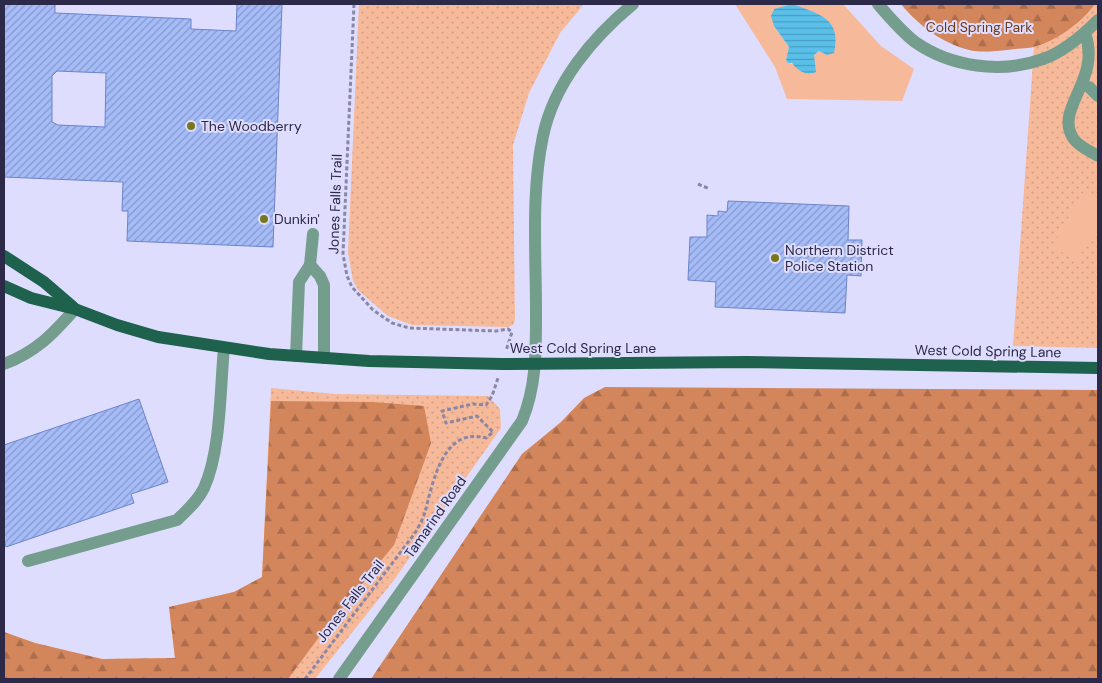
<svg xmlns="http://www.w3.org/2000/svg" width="1102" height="683" viewBox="0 0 1102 683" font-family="'DM Sans',sans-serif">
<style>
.grass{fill:url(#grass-dots)}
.forest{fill:url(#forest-firs)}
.garden{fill:#f6ba9b;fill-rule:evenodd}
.water{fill:url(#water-rules)}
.building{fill:url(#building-hatch);stroke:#6b84ca;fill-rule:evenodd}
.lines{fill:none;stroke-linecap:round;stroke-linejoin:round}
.path{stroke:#8986a6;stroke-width:3;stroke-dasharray:4 2.5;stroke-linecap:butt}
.minor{stroke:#759d8d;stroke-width:12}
.major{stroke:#1e614c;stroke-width:12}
.poi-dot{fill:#79771c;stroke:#dfddfd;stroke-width:2}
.labels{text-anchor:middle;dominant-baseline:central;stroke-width:4;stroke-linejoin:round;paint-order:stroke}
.park-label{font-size:14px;fill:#6e3a1c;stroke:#dfddfd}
.poi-label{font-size:14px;fill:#2d2948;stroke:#dfddfd;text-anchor:start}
.street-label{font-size:14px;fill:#2d2948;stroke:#dfddfd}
</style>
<defs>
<pattern id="grass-dots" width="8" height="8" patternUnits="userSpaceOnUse" patternTransform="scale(1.25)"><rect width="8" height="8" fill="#f6ba9b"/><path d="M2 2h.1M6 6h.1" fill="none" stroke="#d3a087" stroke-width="1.8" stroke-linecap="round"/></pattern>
<pattern id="forest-firs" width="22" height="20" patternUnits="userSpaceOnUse" patternTransform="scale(1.25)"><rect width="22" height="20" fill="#d3855b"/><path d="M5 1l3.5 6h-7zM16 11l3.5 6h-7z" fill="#ac6d4d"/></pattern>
<pattern id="water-rules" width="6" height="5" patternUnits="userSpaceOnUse" patternTransform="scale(1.25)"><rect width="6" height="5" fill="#5ac0ea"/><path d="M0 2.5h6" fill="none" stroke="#4b9cc0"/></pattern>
<pattern id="building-hatch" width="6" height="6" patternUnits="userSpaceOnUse" patternTransform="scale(1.25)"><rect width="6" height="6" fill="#a5bcf8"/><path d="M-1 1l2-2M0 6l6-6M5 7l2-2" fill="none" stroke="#8799cb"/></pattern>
</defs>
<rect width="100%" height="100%" fill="#dfddfd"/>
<g class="grass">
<path d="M359,4H584L560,33L529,93L513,145L515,320L513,325L508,327L412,325L388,316L359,291L353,281L348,253Z"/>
<path d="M901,4H1098V348L1013,346L1034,47C1021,48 1008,50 995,51C958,54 923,31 901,4Z"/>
<path d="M271,388L335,394L488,396L500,409L501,428L394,580L315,679H4V632L35,643L102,659L175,658L169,607L234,592L262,577Z"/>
</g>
<g class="forest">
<path d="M901,4H1095C1081,23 1058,40 1034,47C1025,49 1016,48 1007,50C995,51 981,53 969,50C942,43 918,25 901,4Z"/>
<path d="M605,387L1098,390V679H371L522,454L561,422L584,398Z"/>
<path d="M271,401L373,402L424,406L431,443L394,545L325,629L288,679H4V632L35,643L102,659L175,658L169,607L234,592L262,577Z"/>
</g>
<g class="garden">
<path d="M735,4H843L881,46L914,69L902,101L787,99L775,67ZM773,9H777L827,55L819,51L814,55V62C803,65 794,68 786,60L789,47L774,26Z"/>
<path d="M1084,191L1098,199V226L1077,261L1052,246Z"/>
</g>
<path class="water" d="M792,4C819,14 842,18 834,53L827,55L819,51L814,55L816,72C806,76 798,71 792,63H788L786,60L789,47L774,26L771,16L774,9Z"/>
<g class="building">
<path d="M4,4H55V13L191,19V29L236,31L237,4H282L273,247L127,241L128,211H122L123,182L4,177ZM57,71L106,73L105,127L58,125L52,122V76Z"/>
<path d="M728,201L849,206L848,240H862L861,276L847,275L845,313L715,307L716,282L688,280L690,237H707V215L718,216V211L727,212Z"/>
<path d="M139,399L168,482L131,494L134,503L6,547L4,540V445Z"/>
</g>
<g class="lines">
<g class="path">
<path d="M354,4L343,254L347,276L352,287L373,310L392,323L409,328L496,331L508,329L512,332L506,351"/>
<path d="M698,184L710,189"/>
<path d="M305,679L415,533C419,526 423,519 425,512C433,482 443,426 486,438L493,432L477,416L446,423L442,411L473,404L486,405L492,396L498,378"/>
</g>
<g class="minor">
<path d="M878,4C889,17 901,31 915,42C951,67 1001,74 1043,59C1064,52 1083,35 1098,20"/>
<path d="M1085,33C1102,80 1054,108 1073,138C1079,147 1090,151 1098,156"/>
<path d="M1089,87L1098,96"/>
<path d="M310,265L320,276L324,285V358"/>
<path d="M296,356L299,282L310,265L313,234"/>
<path d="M4,364C36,352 53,334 75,309"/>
<path d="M28,561L177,520C187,510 198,501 204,488C221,451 220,389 224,348"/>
<path d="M339,679L522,421C537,385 536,348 536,310C536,253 531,192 543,136C554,83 593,37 633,4"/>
</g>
<g class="major">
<path d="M4,256L44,282L73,307"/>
<path d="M4,286L31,298L75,309L117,325L158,337L269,354L369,361L502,364L747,362L1098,368"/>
</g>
</g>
<g class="poi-dot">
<circle cx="191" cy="126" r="5"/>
<circle cx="264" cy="219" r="5"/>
<circle cx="775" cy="258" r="5"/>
</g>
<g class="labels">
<g class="park-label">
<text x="979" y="27">Cold Spring Park</text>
</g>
<g class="poi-label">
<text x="201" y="126">The Woodberry</text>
<text x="274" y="219">Dunkin'</text>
<text x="785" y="250">Northern District<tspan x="785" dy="16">Police Station</tspan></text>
</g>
<g class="street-label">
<text transform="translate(335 204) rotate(-88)">Jones Falls Trail</text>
<text x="583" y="348">West Cold Spring Lane</text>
<text transform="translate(988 351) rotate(1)">West Cold Spring Lane</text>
<text transform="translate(435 517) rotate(-55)">Tamarind Road</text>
<text transform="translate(350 601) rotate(-52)">Jones Falls Trail</text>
</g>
</g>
<rect width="1102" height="683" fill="none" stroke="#2d2948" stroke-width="10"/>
</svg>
